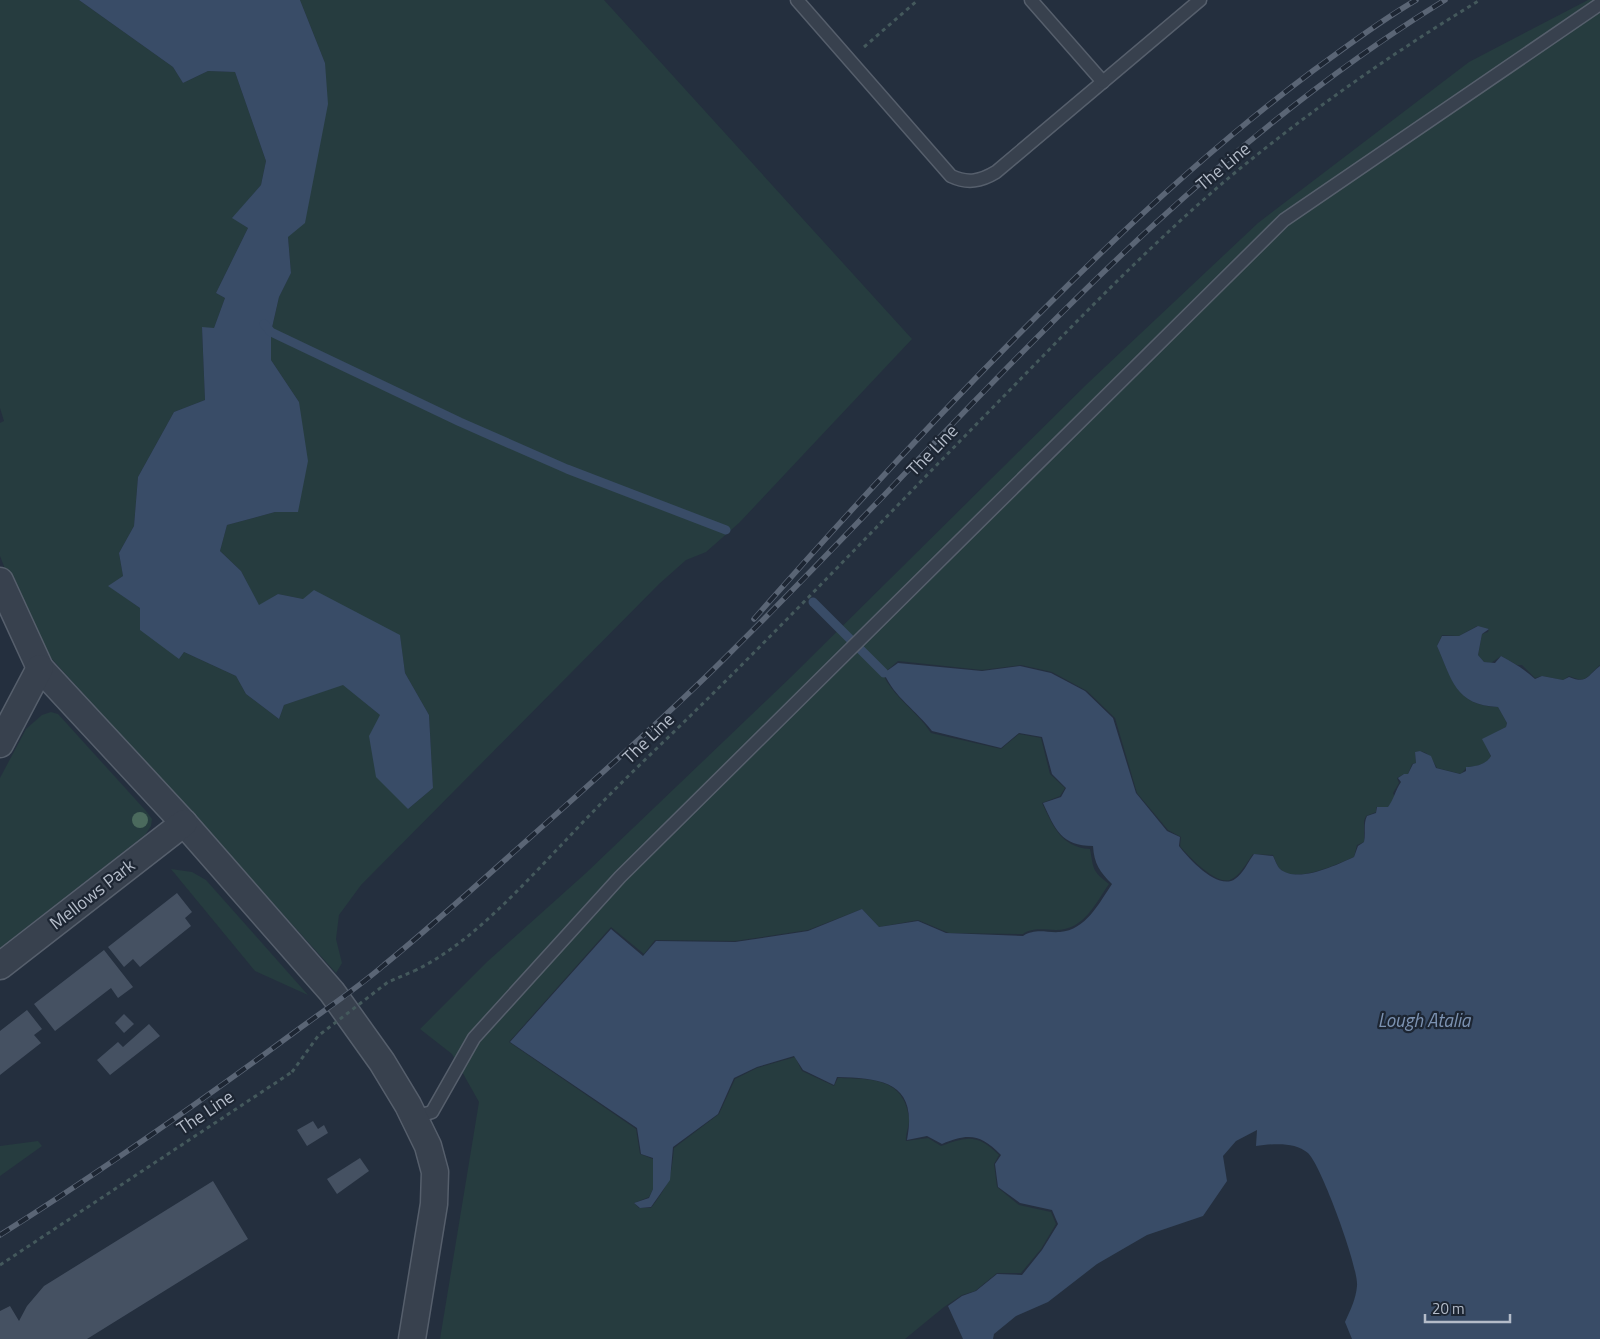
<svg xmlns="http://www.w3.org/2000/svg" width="1600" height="1339" viewBox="0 0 1600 1339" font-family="'Titillium Web',sans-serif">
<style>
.green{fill:#263c3f}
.water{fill:#394c67}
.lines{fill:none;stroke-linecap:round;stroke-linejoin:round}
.stream{stroke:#394c67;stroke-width:9}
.building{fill:#455162}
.lane-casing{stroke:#565f6c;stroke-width:15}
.street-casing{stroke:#565f6c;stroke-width:29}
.path{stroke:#44595c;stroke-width:3;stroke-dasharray:4 4;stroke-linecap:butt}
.lane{stroke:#38414e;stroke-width:12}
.street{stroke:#38414e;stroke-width:26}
.rail-casing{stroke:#5a6575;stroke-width:5.5}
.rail{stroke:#1d2633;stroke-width:4;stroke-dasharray:11;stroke-linecap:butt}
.path-bridge{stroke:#44595c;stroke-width:3;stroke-dasharray:4 4;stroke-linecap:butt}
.tree{fill:#4b6a5d}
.labels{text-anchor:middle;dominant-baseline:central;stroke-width:4.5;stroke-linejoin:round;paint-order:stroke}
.street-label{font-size:18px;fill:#b4bcc9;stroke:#1d2633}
.water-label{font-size:19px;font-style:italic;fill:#7c92b1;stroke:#1d2633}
</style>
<rect width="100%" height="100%" fill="#242f3e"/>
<g class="green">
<path d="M0,0H79L173,67L183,83L208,71L235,72L266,161L261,185L233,218L248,228L216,293L225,298L214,328H202L205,400L174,412L138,477L134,526L119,553L123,576L109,586L140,608L179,659L184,652L236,676L246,694L279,719L284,705L343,684L380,715L408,809L433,788L429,715L405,673L400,636L303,599L278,594L259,606L241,571L220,551L227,525L275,512H298L299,402L271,360V332L279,297L291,273L288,237L325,63L300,0H604L912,339L739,523L706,552L686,560L659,584L361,885L339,915L336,939L342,963L336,973L42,648L18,602L0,556V423L4,421L0,408Z"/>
<path d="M1588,0H1600V665C1586,677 1587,684 1569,676L1563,680L1542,676L1535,678L1522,665H1517L1501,656L1491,663L1484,662L1478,655L1482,634L1488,632L1489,629L1477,626L1459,636L1442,635L1437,646C1452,679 1456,706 1498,707L1507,723L1506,727L1483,739L1491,757C1486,764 1476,767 1467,767L1461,774L1437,768C1432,759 1428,749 1415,752L1416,763L1412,764L1408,774H1404L1397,778L1399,783L1393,793L1395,798L1388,807H1376V812L1366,816L1364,821V842L1357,845L1354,857C1337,864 1296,884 1280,869C1277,866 1275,859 1273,855L1253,854C1247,862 1240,876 1230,880C1216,885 1188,856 1180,846L1181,837L1168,830L1137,793L1115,718L1087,691L1052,672L1021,665L982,670L898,661L883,674C893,697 917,711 931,733L1001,749L1019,734L1041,738L1050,774L1065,788L1060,796L1042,803C1053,826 1061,847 1090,849C1094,869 1091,870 1109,884C1095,904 1084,930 1056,930C1043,930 1034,927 1023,934L949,933L918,920L879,927L862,909L808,930L735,941L655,940L644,954L611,927L509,1042L636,1129L640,1154L653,1159L658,1179L649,1197L634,1203L639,1208H651C670,1183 671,1178 674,1148L719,1114L735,1079L757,1068L795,1057L802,1071L834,1086L838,1078C872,1079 904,1078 909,1118C910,1126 905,1133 906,1141L928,1138L941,1146C968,1136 978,1134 999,1155L994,1164L997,1187L1019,1205L1051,1212L1056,1224L1041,1249L1021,1273H997L975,1291L962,1295L944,1307L905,1339H440L479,1102L452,1054L420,1029L488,961L586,873L791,677L1088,383L1258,223L1469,62Z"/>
<path d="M51,712L58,714L146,811L152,819L151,826L145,835L0,948V778L26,729L42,715Z"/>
<path d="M171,869L192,872L206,880L308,995L255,971Z"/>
<path d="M38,1141L42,1146L0,1176V1146Z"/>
</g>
<g class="water">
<path d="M79,0H300L325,63L328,104L305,223L288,237L291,273L279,297L271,332V360L299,402L308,461L298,512H275L227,525L220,551L241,571L259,605L278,594L303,599L314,590L400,635L405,673L429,715L433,788L408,809L376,777L369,736L380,715L343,685L284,705L279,719L246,694L236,676L184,652L179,659L140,630V608L108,586L123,576L119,553L134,526L138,477L174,412L205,400L202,327L214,328L225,298L216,293L248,228L232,218L261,185L266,161L235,72L208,71L183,83L173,67Z"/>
<path d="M1478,626L1489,629L1482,634L1478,655L1484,662L1495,663L1501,656C1514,663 1524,669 1535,679L1542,676L1563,680L1569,677C1587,684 1586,677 1600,666V1339H1352L1345,1322C1350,1311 1356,1299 1357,1286C1359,1268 1321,1165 1308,1153C1294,1141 1272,1144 1256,1146L1257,1130L1236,1141L1223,1156L1227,1181L1203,1216L1147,1235L1097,1264L1048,1302L1016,1316L994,1334L993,1339H963L948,1306L962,1296L976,1291L997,1274L1022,1275L1042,1250L1058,1224L1052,1210L1020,1203L998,1187L995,1164L1001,1155C980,1134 969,1133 942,1144L927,1136L907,1140C918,1083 884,1078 837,1077L834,1085L803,1070L794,1056L757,1067L734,1078L718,1114L673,1147L670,1180L651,1207L640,1208L634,1203L649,1198L653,1189V1158L641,1154L637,1128L510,1042L611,929L643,956L656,941L735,942L808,931L862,909L879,927L918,921L946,933L1023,936C1036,928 1046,933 1060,932C1086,930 1099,903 1112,884C1100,872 1094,864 1093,846C1061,846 1055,829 1043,803L1061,797L1066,788L1052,774L1042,737L1019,733L1001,748L932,731C917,711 894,697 884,673L898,663L982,671L1020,666L1051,673L1085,691L1113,718L1136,793L1167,831L1180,837L1179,846C1188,858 1218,891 1235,879C1243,874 1248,862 1254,854L1273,856C1275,860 1277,866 1280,869C1298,884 1336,865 1354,857L1358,846L1364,842C1366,833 1363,824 1367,816L1376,813L1377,807H1388C1394,799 1395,791 1401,782L1398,778L1404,774H1408L1413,764L1416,763L1415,752L1420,751L1431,756L1436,768L1460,774L1466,771V767C1475,767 1487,764 1491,756L1482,739L1506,727L1507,723L1498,707C1455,705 1452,680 1437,646L1442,636H1459Z"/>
</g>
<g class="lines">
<g class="stream">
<path d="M264,324L271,332L460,422L567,469L726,530"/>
<path d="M813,602L884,673"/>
</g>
</g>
<g class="building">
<path d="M177,893L192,912L185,918L191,926L140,967L133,959L124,967L108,947Z"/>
<path d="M104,950L133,987L118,998L111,988L55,1031L34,1004Z"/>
<path d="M27,1010L42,1029L34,1035L41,1043L0,1075V1031Z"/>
<path d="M124,1014L134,1024L124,1033L115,1023Z"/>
<path d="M149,1024L160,1036L110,1075L97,1060L118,1042L123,1047Z"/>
<path d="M313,1121L318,1129L324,1125L328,1133L307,1146L297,1130Z"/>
<path d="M360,1158L369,1171L337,1194L327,1179Z"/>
<path d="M213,1181L248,1239L87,1339H0V1311L10,1306L19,1321L27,1306L44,1286Z"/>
</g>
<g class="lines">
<defs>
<g id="lane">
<path d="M797,0L951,176C968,184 981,181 996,172L1200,0"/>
<path d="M1031,0L1103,82"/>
<path d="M415,1117L432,1112L474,1038L620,877L1284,220L1600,4"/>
</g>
<g id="street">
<path d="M0,581L40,668L184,823L332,992L382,1062L408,1105L428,1146L435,1172L434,1204L412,1339"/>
<path d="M0,744L40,668"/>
<path d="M0,966L184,823"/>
</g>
</defs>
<use href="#lane" class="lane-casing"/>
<use href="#street" class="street-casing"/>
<g class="path">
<path d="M864,47L918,0"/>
<path d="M414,971C471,944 523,885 567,839C595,809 624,780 654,751C775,635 889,513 1006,394C1077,321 1148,247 1225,181C1305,114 1391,54 1480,0"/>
<path d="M0,1265L292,1072"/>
</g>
<use href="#lane" class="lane"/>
<use href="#street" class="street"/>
<defs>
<g id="rail">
<path d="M754,619C850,510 948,404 1051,302C1134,219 1220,140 1314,70C1347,46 1380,21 1416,0"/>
<path d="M0,1235C100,1172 197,1104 292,1034C323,1011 355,990 384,965C438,921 490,873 543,826C604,771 667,716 726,657C957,429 1165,172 1445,0"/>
</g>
</defs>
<use href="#rail" class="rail-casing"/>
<use href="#rail" class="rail"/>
<path class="path-bridge" d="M292,1072L318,1036L388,982L414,971"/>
</g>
<circle class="tree" cx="140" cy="820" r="8"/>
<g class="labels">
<g class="street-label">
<text transform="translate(1223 166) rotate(-40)">The Line</text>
<text transform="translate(932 450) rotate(-46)">The Line</text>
<text transform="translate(648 738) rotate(-44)">The Line</text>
<text transform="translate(92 894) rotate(-38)">Mellows Park</text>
<text transform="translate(205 1112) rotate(-34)">The Line</text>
</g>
<g class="water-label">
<text x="1424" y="1019">Lough Atalia</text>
</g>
</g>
<path d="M1425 1314v8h85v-8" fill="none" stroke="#b4bcc9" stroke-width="2.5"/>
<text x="1432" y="1314" font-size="15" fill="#b4bcc9" stroke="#1d2633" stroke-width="4" paint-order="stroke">20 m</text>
</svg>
